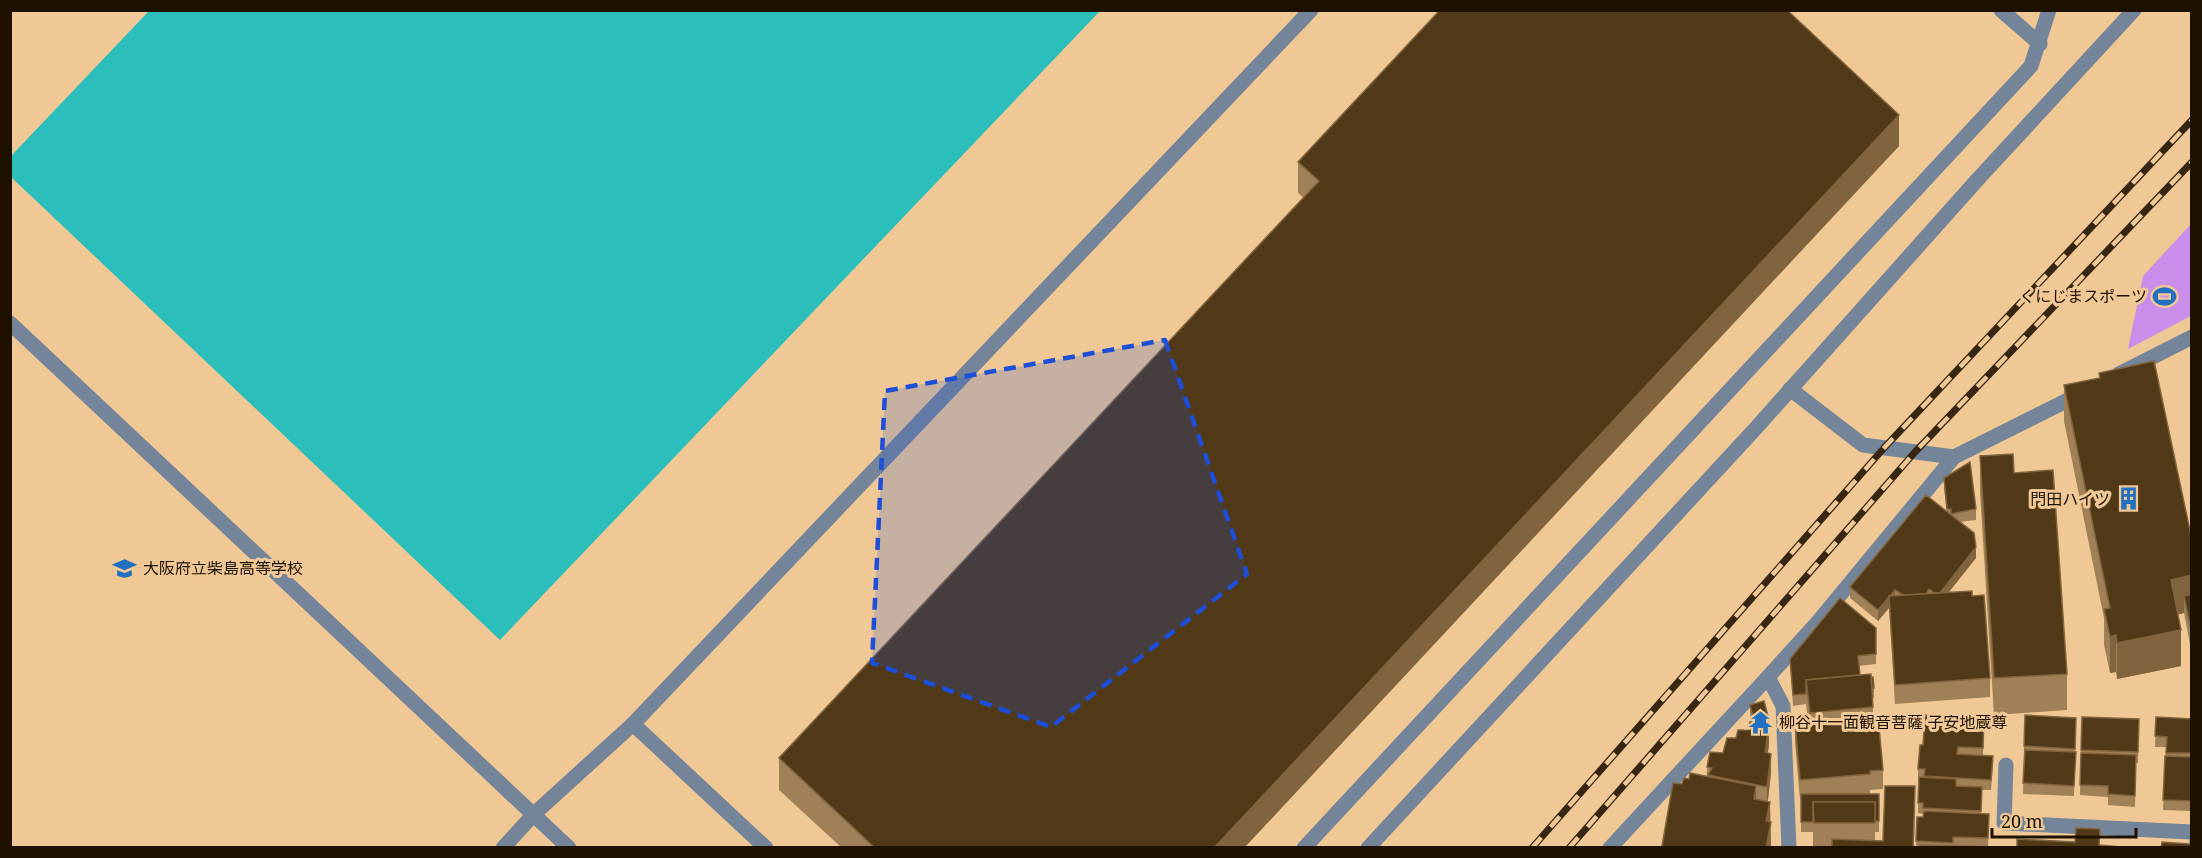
<svg xmlns="http://www.w3.org/2000/svg" width="2202" height="858" viewBox="0 0 2202 858" font-family="'Noto Serif','Noto Sans JP',serif">
<style>
.green{fill:#c88ee9}
.water{fill:#2bbebb}
.lines{fill:none;stroke-linecap:round;stroke-linejoin:round}
.service{stroke:#748599;stroke-width:15}
.minor{stroke:#748599;stroke-width:15}
.tertiary{stroke:#748599;stroke-width:15}
.rail-casing{stroke:#372611;stroke-width:7}
.rail{stroke:#f0c895;stroke-width:4.5;stroke-dasharray:14;stroke-linecap:butt}
.wall{fill:#a08056}
.shaded-wall{fill:#81643e}
.building{fill:#513918;stroke:#81643e;stroke-width:1.5}
.marked{fill:#1d4ed8;fill-opacity:0.2;stroke:#1d4ed8;stroke-width:4.5;stroke-dasharray:12 8;stroke-linejoin:round}
.labels{text-anchor:middle;dominant-baseline:central;stroke-width:6;stroke-linejoin:round;paint-order:stroke}
.poi-label{font-size:16px;fill:#1f1100;stroke:#f0c895;text-anchor:end}
</style>
<rect width="100%" height="100%" fill="#f0c895"/>
<path class="green" d="M2191,224V316L2128,349L2143,276Z"/>
<path class="water" d="M149,11V10L1100,11L500,640L11,177V156Z"/>
<g class="lines">
<g class="service">
<path d="M2001,10L2040,44"/>
<path d="M633,724L766,848"/>
<path d="M503,848L534,814L633,724L1311,10"/>
<path d="M1304,848L2031,66L2049,10"/>
</g>
<g class="minor">
<path d="M1978,179L2134,10"/>
<path d="M10,323L569,848"/>
<path d="M2119,374L2192,337"/>
<path d="M1790,389L1863,445L1954,457L2082,393"/>
<path d="M2006,765L2004,823L2192,832"/>
<path d="M1610,848L1768,677"/>
<path d="M1789,848L1783,706L1768,677L1817,623L1954,457"/>
</g>
<path class="tertiary" d="M1368,848L1756,428L1978,179"/>
<defs>
<g id="rail">
<path d="M1532,848L1884,448L2192,120"/>
<path d="M1569,848L1915,452L2192,162"/>
</g>
</defs>
<use href="#rail" class="rail-casing"/>
<use href="#rail" class="rail"/>
</g>
<g class="wall">
<path d="M1899,146L1244,848H842L779,790V758L1304,198L1298,193V162Z"/>
<path d="M2099,373L2192,540V655L2184,613L2178,614L2181,666L2117,679L2116,672L2110,673L2104,645V618L2064,421V385L2099,378Z"/>
<path d="M1980,456L2014,473L2067,674V710L1994,715L1980,493Z"/>
<path d="M1944,478L1976,509V520L1960,522L1976,558L1948,592L1990,678V697L1895,704L1889,608L1878,621L1850,598V587L1947,512L1944,488Z"/>
<path d="M1876,628V664L1859,666L1860,675L1871,677L1874,688V698H1873V716L1883,770V789L1870,790V794H1879V832H1875V841H1883L1915,806L1914,848H1813V832H1801V799L1800,800L1795,742V723L1808,722L1806,704L1793,706L1790,659Z"/>
<path d="M1750,705L1768,725L1769,745L1768,753L1771,773L1768,801L1770,822L1771,848H1662L1673,783L1682,784L1689,779L1707,776V767L1723,753L1736,738L1749,730L1752,722L1750,715Z"/>
<path d="M2156,717L2192,719V811L2163,810L2166,747H2155Z"/>
<path d="M2139,719L2138,763H2136L2135,807L2108,805V797L2080,795L2081,750Z"/>
<path d="M1984,728L1983,755L1993,766L1991,790H1982L1981,813L1989,824L1988,847L1916,848L1917,817H1923V814L1918,813V769L1923,745Z"/>
<path d="M2076,728L2074,796L2023,794L2024,746Z"/>
</g>
<g class="shaded-wall">
<path d="M1899,115V146L1244,848H1214Z"/>
<path d="M1976,547V558L1938,606V595Z"/>
<path d="M2192,575V611L2184,596V613L2171,616V580Z"/>
<path d="M1895,590V600L1889,597Z"/>
<path d="M1889,597V608L1878,621V610Z"/>
<path d="M2181,630V666L2117,679V643Z"/>
<path d="M2116,635V672L2110,673V637Z"/>
<path d="M1768,716V727L1754,730V720Z"/>
<path d="M1769,725V745L1765,771V752Z"/>
<path d="M1771,754V773L1767,807V787Z"/>
<path d="M1756,786V812L1754,799Z"/>
<path d="M1770,802L1771,848H1766V821Z"/>
</g>
<g class="building">
<path d="M1440,10H1787L1899,115L1214,848H875L779,758L1319,181L1298,162Z"/>
<path d="M2154,361L2192,540V575L2171,580L2181,630L2117,643L2116,635L2110,637L2104,609L2110,608L2064,385L2100,378L2099,373Z"/>
<path d="M2013,454L2014,473L2053,470L2067,674L1994,678L1980,456Z"/>
<path d="M1970,462L1976,509L1951,514V509H1947L1944,478Z"/>
<path d="M1926,495L1974,533L1976,547L1940,593H1935L1929,589L1926,594L1903,595L1895,590L1878,610L1850,587Z"/>
<path d="M1972,591V596L1984,595L1990,678L1895,685L1889,596Z"/>
<path d="M2192,594V635L2184,596Z"/>
<path d="M1840,598L1876,628V654L1858,656L1860,675L1806,680V694L1793,695L1790,659Z"/>
<path d="M1871,674L1873,707L1810,713L1806,680Z"/>
<path d="M1871,677H1873L1874,688H1872Z"/>
<path d="M1764,701L1768,716L1754,720L1750,705Z"/>
<path d="M1925,715L1984,717L1983,748L1958,747L1957,754L1993,756L1991,780L1924,776L1925,769H1918L1920,745H1923Z"/>
<path d="M2025,715L2076,718L2075,749L2024,746Z"/>
<path d="M1878,716L1883,770L1870,771V774L1800,780L1795,723Z"/>
<path d="M2082,717L2139,719L2138,752L2081,750Z"/>
<path d="M2156,717L2192,719V753H2166L2167,737L2155,736Z"/>
<path d="M1750,721L1769,725L1765,752L1771,754L1767,787L1708,775L1712,768L1707,767L1710,752L1723,753L1727,738H1736L1738,730H1749Z"/>
<path d="M2025,750L2076,752L2074,786L2023,783Z"/>
<path d="M2081,753L2136,755L2135,796L2108,794V786L2080,785Z"/>
<path d="M2165,756L2192,757V801L2163,800Z"/>
<path d="M1690,773L1756,786L1754,799L1770,802L1766,821L1771,822L1766,848H1671L1662,846L1673,783L1682,784L1684,778L1689,779Z"/>
<path d="M1919,777L1956,779V786L1982,787L1981,811L1923,808V803H1918Z"/>
<path d="M1885,786H1915L1913,848H1832V839L1883,841Z"/>
<path d="M1801,794H1879V821H1875V802H1813V822H1801Z"/>
<path d="M1813,802H1875V823H1814Z"/>
<path d="M1924,811L1989,814L1988,838L1953,837V843L1916,841L1917,817H1923Z"/>
<path d="M2076,828L2100,829L2099,845L2132,848H2017V839L2075,842Z"/>
<path d="M2191,832L2192,848H2161L2162,842L2190,844Z"/>
<path d="M1920,845L1989,847V848H1920Z"/>
</g>
<path class="marked" d="M1165,340L1247,574L1051,727L872,663L885,391Z"/>
<defs>
<symbol id="stadium-bare" viewBox="-9 -9 18 18"><path d="M0-5a6.5 5 0 1 0 0 10a6.5 5 0 1 0 0-10ZM-3.5-1.8h7v3.6h-7Z" fill="#2270bf" stroke="#f0c895" stroke-width="2.5" paint-order="stroke"/></symbol>
<symbol id="building-bare" viewBox="-9 -9 18 18"><path d="M-4-6H4V6H1V3H-1V6H-4ZM-2.5-4.3h1.7v1.8h-1.7ZM.8-4.3h1.7v1.8H.8ZM-2.5-1h1.7V.8h-1.7ZM.8-1h1.7V.8H.8Z" fill="#2270bf" stroke="#f0c895" stroke-width="2.5" paint-order="stroke"/></symbol>
<symbol id="school-bare" viewBox="-9 -9 18 18"><path d="M0-5L7-2L0 1L-7-2ZM-4 1L0 2.5L4 1V4Q0 6-4 4Z" fill="#2270bf" stroke="#f0c895" stroke-width="2.5" paint-order="stroke"/></symbol>
<symbol id="temple-bare" viewBox="-9 -9 18 18"><path d="M0-6L5-2H3V0L6.5 2.5H4V6H1.5V3h-3V6H-4V2.5H-6.5L-3 0V-2H-5Z" fill="#2270bf" stroke="#f0c895" stroke-width="2.5" paint-order="stroke"/></symbol>
</defs>
<g fill-rule="evenodd">
<use href="#stadium-bare" x="2148" y="280" width="33" height="33"/>
<use href="#building-bare" x="2112" y="482" width="33" height="33"/>
<use href="#school-bare" x="108" y="552" width="33" height="33"/>
<use href="#temple-bare" x="1744" y="706" width="33" height="33"/>
</g>
<g class="labels">
<g class="poi-label">
<text x="2147" y="296">くにじまスポーツ</text>
<text x="2110" y="499">門田ハイツ</text>
<text x="143" y="568" text-anchor="start">大阪府立柴島高等学校</text>
<text x="1779" y="722" text-anchor="start">柳谷十一面観音菩薩 子安地蔵尊</text>
</g>
</g>
<rect width="2202" height="858" fill="none" stroke="#1f1100" stroke-width="24"/>
<path d="M1992 828v9h144v-9" fill="none" stroke="#1f1100" stroke-width="3"/>
<text x="2001" y="828" font-size="18" fill="#1f1100" stroke="#f0c895" stroke-width="4.5" paint-order="stroke">20 m</text>
</svg>
